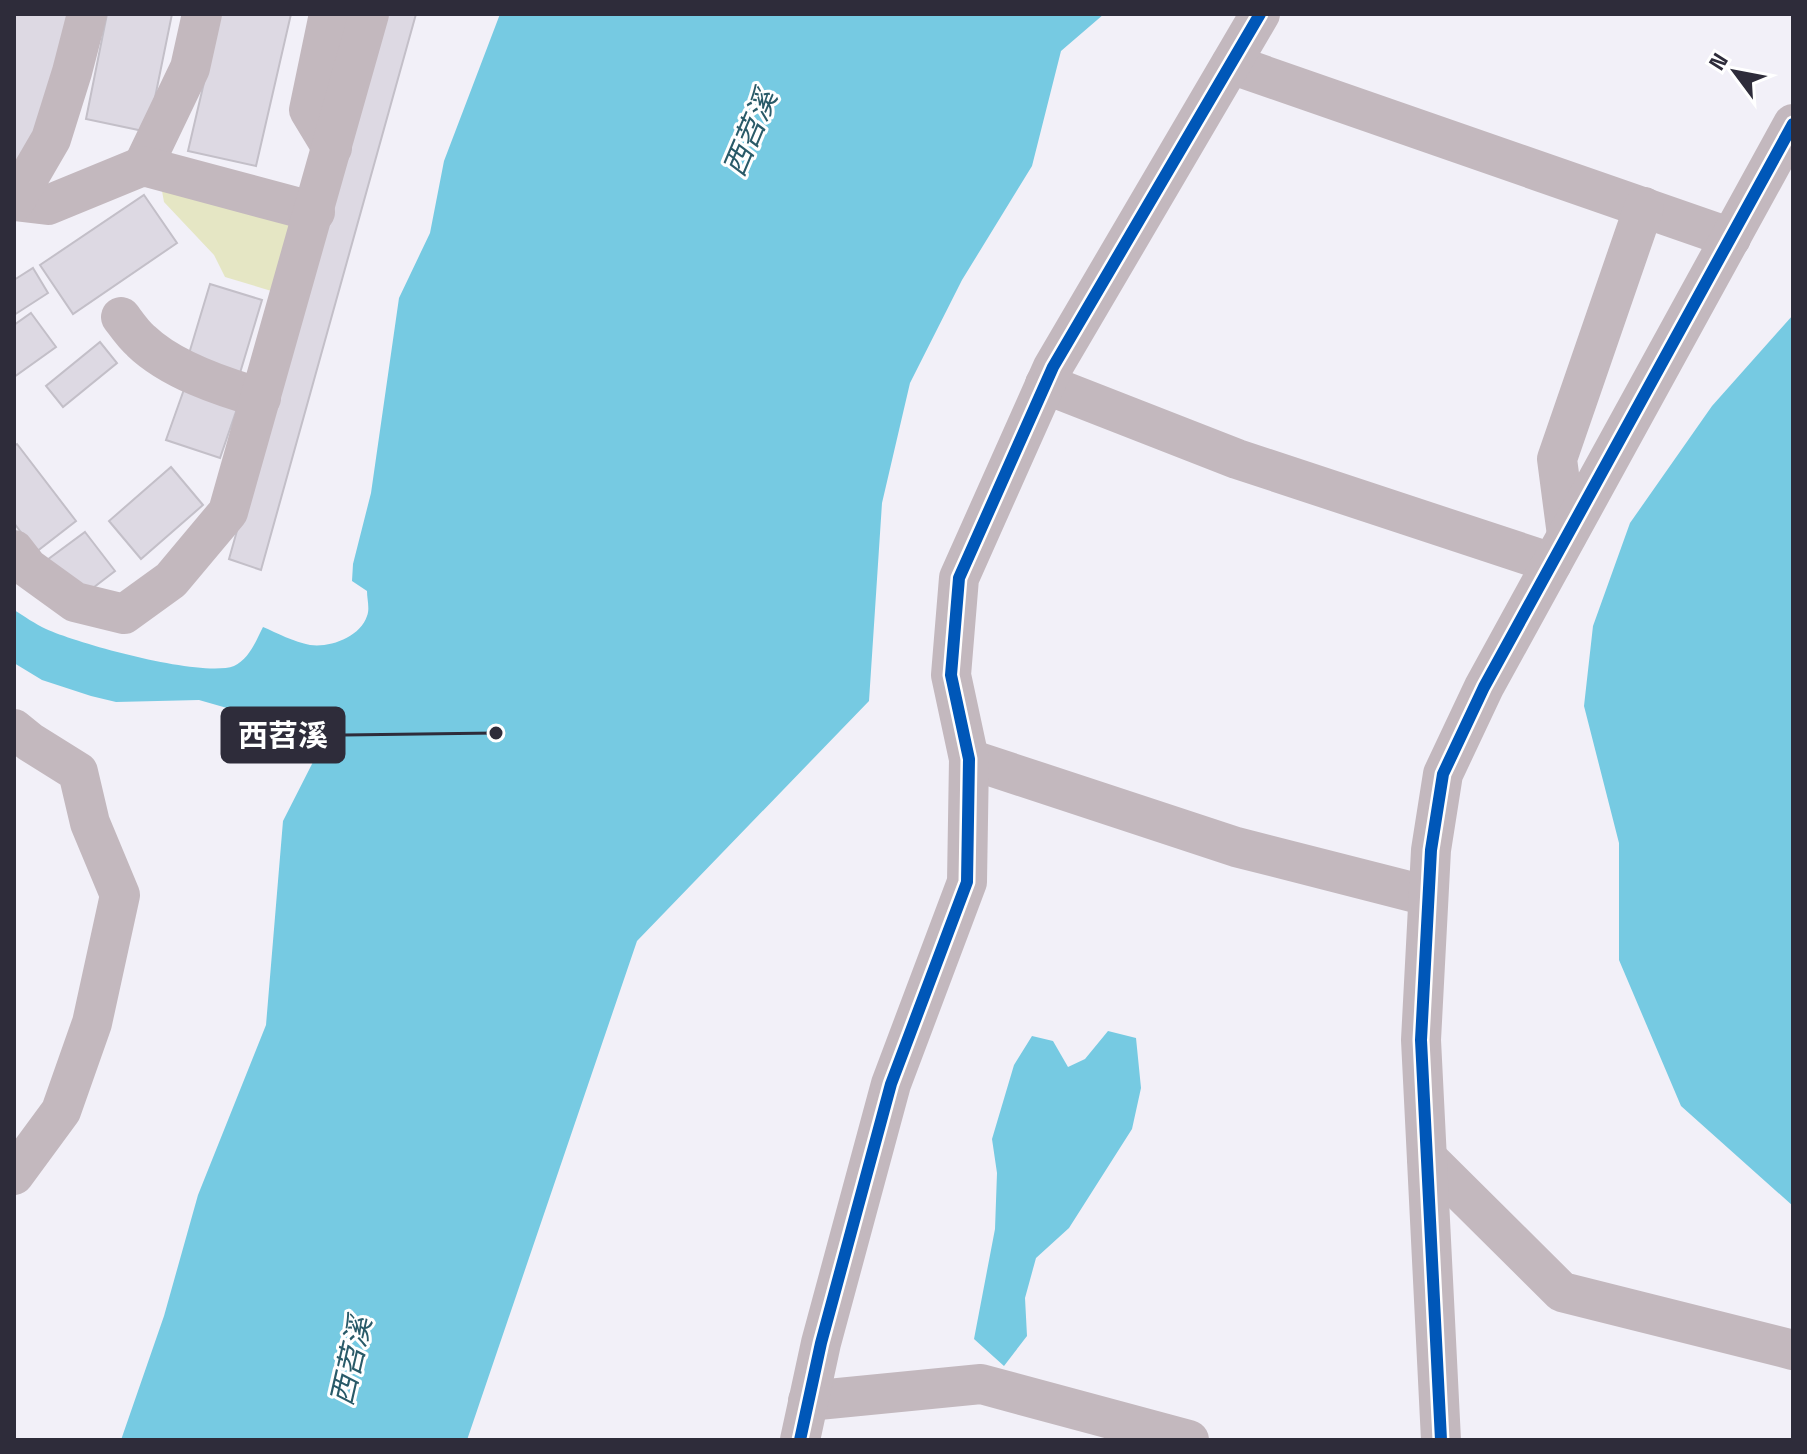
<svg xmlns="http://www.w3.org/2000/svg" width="1807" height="1454" viewBox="0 0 1807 1454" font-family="'Space Grotesk','Noto Sans SC',sans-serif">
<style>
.green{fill:#e5e6c4}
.water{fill:#76cae2}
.building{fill:#ddd9e3;stroke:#c3bfc8;stroke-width:2}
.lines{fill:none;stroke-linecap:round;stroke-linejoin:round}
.minor{stroke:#c3b8be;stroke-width:40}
.cycleway-casing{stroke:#fff;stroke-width:17}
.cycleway{stroke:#0057b8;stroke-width:12}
.labels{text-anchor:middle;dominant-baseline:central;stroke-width:6;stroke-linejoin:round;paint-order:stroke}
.water-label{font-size:30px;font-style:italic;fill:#295a68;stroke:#fff}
.leader{fill:none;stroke:#2e2c3a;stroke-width:3}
.callout-dot{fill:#2e2c3a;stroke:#fff;stroke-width:3}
.callout{fill:#2e2c3a;stroke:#2e2c3a;stroke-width:3}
.callout-label{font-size:30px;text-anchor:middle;font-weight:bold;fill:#fff}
</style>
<rect width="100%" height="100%" fill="#f2f0f8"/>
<path class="green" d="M162,191L298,225L278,293L225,277L214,255L164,202Z"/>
<g class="water">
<path d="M500,14H1104L1061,51L1032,166L962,280L910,383L882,503L869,701L637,941L467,1440H121L164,1316L198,1195L266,1025L283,821L313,762L302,737L276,717L241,712L199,700L116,702L91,696L42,680L14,663V610C24,616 35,624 46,629C79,644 202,678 234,666C249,659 256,641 263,627C277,633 294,642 310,645C330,648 360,637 367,616C370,609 367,599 367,591L352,581L353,564L371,493L399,298L430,233L444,161Z"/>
<path d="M1793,315V1206L1681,1106L1619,960V843L1584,706L1593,626L1630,523L1712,406Z"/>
<path d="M1108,1031L1136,1038L1141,1088L1132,1129L1069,1228L1036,1258L1025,1298L1027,1336L1004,1366L974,1339L995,1229L997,1173L992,1139L1014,1065L1032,1036L1053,1041L1068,1067L1085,1059Z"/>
</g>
<g class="building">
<path d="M14,14H71L32,154L14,172Z"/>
<path d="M107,14H172L148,132L86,119Z"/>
<path d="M220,14H291L256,166L188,151Z"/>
<path d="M383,14H416L261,570L229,559Z"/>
<path d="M144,195L177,243L73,314L40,265Z"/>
<path d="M33,268L48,293L14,315V280Z"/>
<path d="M210,284L262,300L240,373L188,357Z"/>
<path d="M31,313L56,347L14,377V325Z"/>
<path d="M100,342L117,363L63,407L46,386Z"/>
<path d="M187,381L240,400L220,458L166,440Z"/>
<path d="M17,444L76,521L36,552L14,523V446Z"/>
<path d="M171,467L203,505L141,559L109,521Z"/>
<path d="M85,532L115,571L85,594L43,563Z"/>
</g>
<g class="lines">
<g class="minor">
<path d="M329,14L309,110L332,148"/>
<path d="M1231,64L1731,238"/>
<path d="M143,166L190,68L202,14"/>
<path d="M14,201L48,205L143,166L315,212"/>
<path d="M15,201L51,139L72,72L87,14"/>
<path d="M121,317C127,325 133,334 141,341C171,370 222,387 261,398"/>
<path d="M1045,384L1237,459L1552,563"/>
<path d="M1567,535L1557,459L1644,207"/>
<path d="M14,550L28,568L75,602L124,614L171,580L228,512L369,14"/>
<path d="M14,729L30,742L78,772L90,823L120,895L92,1023L61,1111L14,1175"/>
<path d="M969,759L1236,847L1428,896"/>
<path d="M1427,1158L1562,1292L1793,1350"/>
<path d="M808,1401L981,1384L1189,1440"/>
<path d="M800,1440L821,1343L891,1084L967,882L969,759L951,675L959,578L1053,367L1260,14"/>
<path d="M1441,1440L1421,1040L1431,850L1443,774L1484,687L1793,124"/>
</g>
<defs>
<g id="cycleway">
<path d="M800,1440L821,1343L891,1084L967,882L969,759L951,675L959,578L1053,367L1260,14"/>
<path d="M1441,1440L1421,1040L1431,850L1443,774L1484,687L1793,124"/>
</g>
</defs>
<use href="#cycleway" class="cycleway-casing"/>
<use href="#cycleway" class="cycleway"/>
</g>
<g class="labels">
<g class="water-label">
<text transform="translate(750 133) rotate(-67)">西苕溪</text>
<text transform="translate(351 1361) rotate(-77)">西苕溪</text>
</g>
</g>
<path class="leader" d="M496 733L344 735"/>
<circle class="callout-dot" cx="496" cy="733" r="8"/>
<rect class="callout" x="222" y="708" width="122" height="54" rx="8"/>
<g class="callout-label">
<text x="283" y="746">西苕溪</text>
</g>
<rect width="1807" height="1454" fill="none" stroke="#2e2c3a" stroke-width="32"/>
<g transform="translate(1735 72) rotate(302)" stroke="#ffffff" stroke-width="6" paint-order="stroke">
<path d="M0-6L14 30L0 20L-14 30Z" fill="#2e2c3a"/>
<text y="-12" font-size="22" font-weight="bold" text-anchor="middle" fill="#2e2c3a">N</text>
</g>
</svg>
